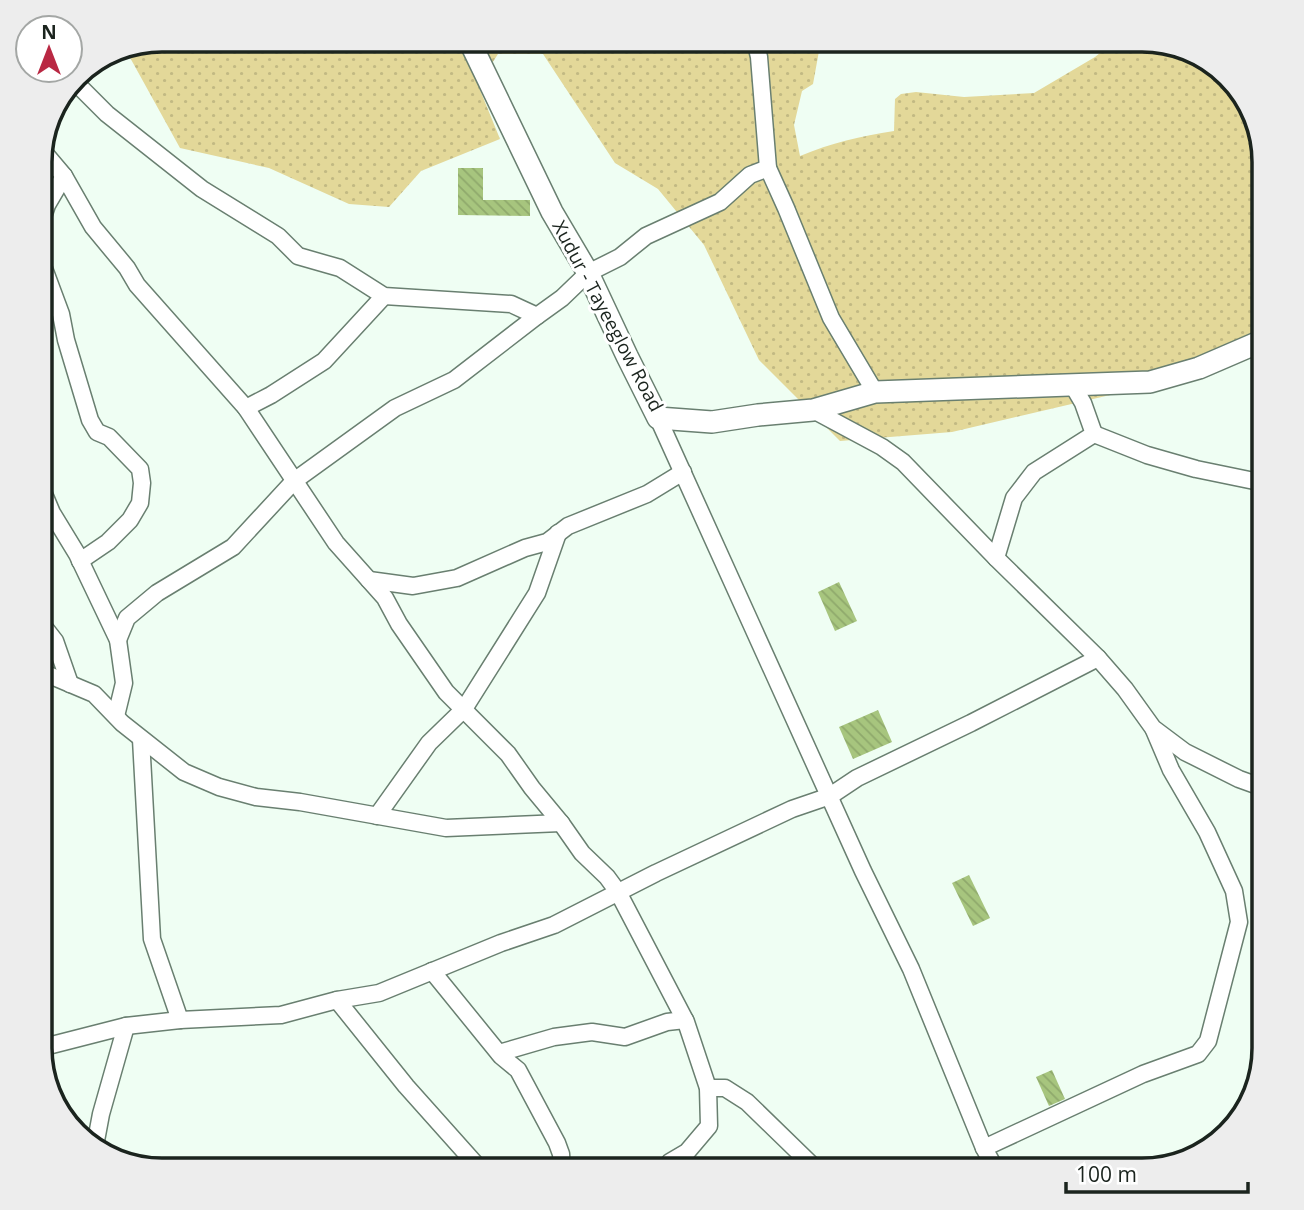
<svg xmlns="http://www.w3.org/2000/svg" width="1304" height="1210" viewBox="0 0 1304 1210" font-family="'Open Sans',sans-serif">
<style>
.grass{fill:url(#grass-dots)}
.building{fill:url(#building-back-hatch)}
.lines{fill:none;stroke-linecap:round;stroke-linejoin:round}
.minor-casing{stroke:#697f70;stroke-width:19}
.major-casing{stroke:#697f70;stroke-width:24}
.minor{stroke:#fff;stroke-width:16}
.major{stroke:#fff;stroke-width:21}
.labels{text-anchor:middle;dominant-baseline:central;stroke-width:6;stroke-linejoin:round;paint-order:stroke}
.street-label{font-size:19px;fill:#1b241e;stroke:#fff}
.rim{fill:none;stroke:#1b241e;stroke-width:3.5}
</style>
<defs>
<pattern id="grass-dots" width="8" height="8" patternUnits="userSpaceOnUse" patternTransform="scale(1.75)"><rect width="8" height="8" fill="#e3d899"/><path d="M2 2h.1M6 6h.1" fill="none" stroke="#c2b983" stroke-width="1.8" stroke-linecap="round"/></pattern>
<pattern id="building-back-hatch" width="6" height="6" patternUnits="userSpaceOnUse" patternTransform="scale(1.75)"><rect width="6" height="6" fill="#a7c57e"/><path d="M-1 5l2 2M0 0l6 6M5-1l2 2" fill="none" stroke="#8fa96c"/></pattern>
</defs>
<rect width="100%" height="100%" fill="#effef3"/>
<path class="grass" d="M163,40H821L813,84L802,91L794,125L800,156C831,143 861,136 894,131L895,99L901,94L916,92L964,97L1034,93L1095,57L1116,40H1149L1228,76L1264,155V328L1170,381L952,432L840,441L759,360L704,245L658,189L615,163L543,54H498L478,85L500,139L421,171L389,207L349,204L269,168L180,148L128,54Z"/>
<g class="building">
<path d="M458,168H483V200H530V216L458,215Z"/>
<path d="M839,582L857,621L835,631L818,592Z"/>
<path d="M878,710L892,742L853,759L839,727Z"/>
<path d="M969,875L990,918L973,926L952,883Z"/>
<path d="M1052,1070L1065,1099L1049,1106L1036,1077Z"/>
</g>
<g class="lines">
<defs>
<g id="minor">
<path d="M755,40L759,57L768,168L786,208L831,318L875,392"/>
<path d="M74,81L107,114L202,189L278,236L298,256L340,268L384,296L511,304L537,316"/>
<path d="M42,150L64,176L93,227L127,268L137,285L246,408L336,543L385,598L399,624L446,692L508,754L532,788L561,823L582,853L607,877L618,892L686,1022L708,1088L709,1126L687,1152L670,1162L669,1170"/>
<path d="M41,223L47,205L64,176"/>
<path d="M41,253L42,263L61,314L66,340L90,420L97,432L109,437L140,469L142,483L140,503L130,520L108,542L80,561"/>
<path d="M246,408L271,395L324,361L384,296"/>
<path d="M813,410L882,447L903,462L996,558L1098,658L1125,689L1153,728L1185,752L1239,779L1264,788"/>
<path d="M658,418L863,871L911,969L984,1148L996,1170"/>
<path d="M1094,434L1147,455L1196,469L1264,483"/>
<path d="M41,487L52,513L77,554L118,640L124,683L116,716"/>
<path d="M996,558L1014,498L1034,472L1094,434L1083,403L1073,386"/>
<path d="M369,580L413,586L457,578L525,548L547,542L568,526L647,494L683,472"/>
<path d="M41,623L55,641L70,684"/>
<path d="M118,640L127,618L157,593L233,547L294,481L395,408L454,380L537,316L562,298L588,273L620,257L646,236L720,202L750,175L768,168"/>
<path d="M41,673L49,675L94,694L122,723L184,772L219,787L256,797L300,802L446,828L561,823"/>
<path d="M141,739L152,939L180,1020"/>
<path d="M377,816L429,743L464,709L537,593L558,533"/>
<path d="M432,971L501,1056L518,1070L557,1143L561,1154L562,1170"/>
<path d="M337,1000L406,1086L481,1170"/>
<path d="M40,1048L126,1026L180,1020L281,1015L337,1000L379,993L501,943L554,925L656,873L792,809L830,796L857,778L971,723L1098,658"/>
<path d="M499,1053L554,1037L592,1032L625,1037L667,1022L685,1020"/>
<path d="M708,1088H725L747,1102L817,1170"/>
<path d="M95,1146L101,1114L126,1026"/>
<path d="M984,1148L1143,1074L1198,1054L1208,1041L1239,922L1234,891L1207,832L1171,770L1154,730"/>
</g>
<path id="major" d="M469,40L552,212L588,273L627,356L658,418L712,422L758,415L813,410L875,392L1150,382L1199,368L1264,340"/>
</defs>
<use href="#minor" class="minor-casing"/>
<use href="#major" class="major-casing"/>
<use href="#minor" class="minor"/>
<use href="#major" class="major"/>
</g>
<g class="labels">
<g class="street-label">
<text transform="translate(608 316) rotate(62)">Xudur - Tayeeglow Road</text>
</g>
</g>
<path d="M0 0H1304V1210H0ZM162 52H1142A110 110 0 0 1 1252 162V1048A110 110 0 0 1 1142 1158H162A110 110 0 0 1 52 1048V162A110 110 0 0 1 162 52Z" fill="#ededed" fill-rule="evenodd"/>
<path class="rim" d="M162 52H1142A110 110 0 0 1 1252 162V1048A110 110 0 0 1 1142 1158H162A110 110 0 0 1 52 1048V162A110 110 0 0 1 162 52Z"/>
<g transform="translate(49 49)"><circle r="33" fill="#ffffff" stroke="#a4a7a5" stroke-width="2"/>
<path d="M0-5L12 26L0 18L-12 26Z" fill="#b92843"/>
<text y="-10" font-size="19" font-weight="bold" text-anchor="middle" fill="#1b241e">N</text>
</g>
<path d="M1066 1182v10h182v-10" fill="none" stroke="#1b241e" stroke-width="3.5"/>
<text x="1076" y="1182" font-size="21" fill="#1b241e" stroke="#ffffff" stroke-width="5" paint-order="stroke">100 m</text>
</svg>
